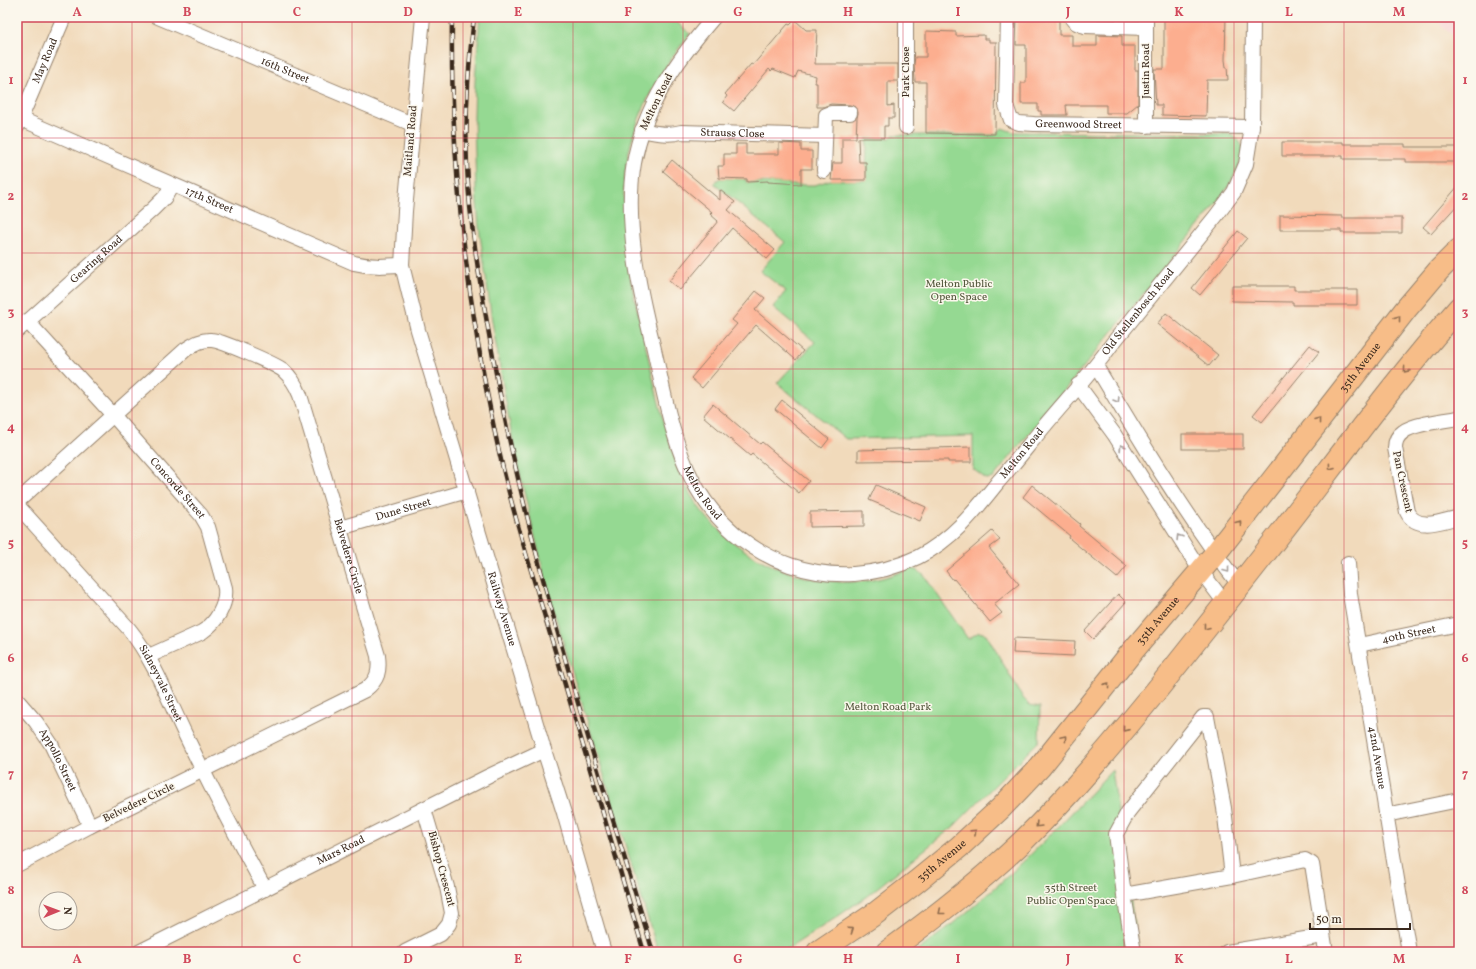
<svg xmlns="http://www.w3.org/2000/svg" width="1476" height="969" viewBox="0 0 1476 969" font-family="Vollkorn,serif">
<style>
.built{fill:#f7cfd0}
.green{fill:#95d992;stroke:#688258}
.building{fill:#fcae8f}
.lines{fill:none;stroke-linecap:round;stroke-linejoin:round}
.street-casing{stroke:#96826c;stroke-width:16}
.primary-casing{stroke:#96826c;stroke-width:24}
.street{stroke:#fff;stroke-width:14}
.primary{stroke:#f7bd88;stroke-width:22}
.rail-casing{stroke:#3b2a1e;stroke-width:4.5}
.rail{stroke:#fbf7ec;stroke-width:3;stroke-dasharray:9;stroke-linecap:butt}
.oneway{stroke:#906c4e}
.oneway2{stroke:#a79f9a}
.grid{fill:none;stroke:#d1495b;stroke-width:1;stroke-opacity:0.55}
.labels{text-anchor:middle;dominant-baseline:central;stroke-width:3;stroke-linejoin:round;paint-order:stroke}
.street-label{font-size:11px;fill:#3b2a1e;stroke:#fbf7ec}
.park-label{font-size:11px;fill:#52563b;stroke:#fbf7ec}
.neatline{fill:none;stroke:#d1495b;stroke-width:1.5}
.grid-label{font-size:13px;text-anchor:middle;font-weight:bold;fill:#d1495b}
</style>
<rect width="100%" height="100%" fill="#fbf7ec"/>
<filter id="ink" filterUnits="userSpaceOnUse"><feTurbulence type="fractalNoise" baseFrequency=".025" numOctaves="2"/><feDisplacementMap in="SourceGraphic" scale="8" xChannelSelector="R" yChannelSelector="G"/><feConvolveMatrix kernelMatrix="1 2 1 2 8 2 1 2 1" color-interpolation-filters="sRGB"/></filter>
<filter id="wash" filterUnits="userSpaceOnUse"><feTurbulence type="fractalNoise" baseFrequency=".012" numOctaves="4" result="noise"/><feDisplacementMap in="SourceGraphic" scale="16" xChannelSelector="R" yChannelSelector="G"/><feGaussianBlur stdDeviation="0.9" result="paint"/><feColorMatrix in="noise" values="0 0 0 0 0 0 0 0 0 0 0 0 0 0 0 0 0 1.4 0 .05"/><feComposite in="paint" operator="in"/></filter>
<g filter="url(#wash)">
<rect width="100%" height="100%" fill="#f1dabb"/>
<path class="built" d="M1438,17H1459V40L1441,26Z"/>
<g class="green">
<path d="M480,17H671L690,34C656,76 633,118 625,173C623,190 624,205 625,222C626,236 626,251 628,266C632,289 638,312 643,335C651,369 658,403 668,436C674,455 680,474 689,492C720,547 787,584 851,582C872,582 892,576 912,568L923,574L968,639L979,632L986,634L1023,698L1030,705L1040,707L1039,741L954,826L867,896L834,919L783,952H658L551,602L524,492L512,437L492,321L479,227L476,190L474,117L475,81Z"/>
<path d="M1002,128L1013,132L1228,134C1235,136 1241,141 1243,149C1244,161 1226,192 1218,202L993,478L986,479L973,469V436L846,439L777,383L815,342L773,307L786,291L760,271L785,242L714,183L720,178L746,179V182L789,183V185H815L830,180H866L867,138H890L893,135H995Z"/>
<path d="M1112,770L1138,952H916C938,935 961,918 982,899C1029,859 1070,815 1112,770Z"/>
</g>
<g id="blocks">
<g class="building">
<path d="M1017,17H1056L1055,19H1059V35H1072V46H1097V35L1122,36V46H1135V70H1138V104L1127,113H1106V105H1066L1067,115H1041V111H1038V104H1021V83H1026V45H1016Z"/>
<path d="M1169,17H1226L1225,60L1226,67H1227L1228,80H1207L1206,116L1162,115V105H1156L1154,69H1164V19H1169Z"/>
<path d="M795,20L806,30H817L815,64H898V81H888V106L894,105V118H888V126H884V138H858L859,162H866V180H831L833,163H842V138H856L857,118L858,113L857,108L850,105L831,104L823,107H817V83H815L816,76L798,71L795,78L773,69L771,71L769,69L734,111L723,102L727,96L725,94L751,64L753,65L788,24L790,25Z"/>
<path d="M926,31L956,32V36L984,35V39H989V42H996L995,134L926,133V82H915L914,64L915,57H926Z"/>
<path d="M1282,142H1343V144H1405V147H1459V162H1405V159H1343V156H1282Z"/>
<path d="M779,143L801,144V151H812V169H801V184L768,182V181L747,182V179L719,178L718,166H724V154H736V144H746V154H779Z"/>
<path d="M672,160L720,200V190L735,202L728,210L775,250L767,259L732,228L680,290L669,281L718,221L710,214L712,212L663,171Z"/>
<path d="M1459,185V203L1431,234L1423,227Z"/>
<path d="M1280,215L1342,216V218H1402V233H1341V230H1280Z"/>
<path d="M1238,231L1247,238L1200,295L1192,288Z"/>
<path d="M1232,286H1294V290H1357V305H1293V302L1232,301Z"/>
<path d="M756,291L765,298L755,310L803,351L796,360L756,325L702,388L691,378L737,324L732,320Z"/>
<path d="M1166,313L1218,355L1209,366L1157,324Z"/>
<path d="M1310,345L1319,352L1262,422L1253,415Z"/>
<path d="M782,400L829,439L822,448L775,409Z"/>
<path d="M713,404L760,444L762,442L809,481L799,493L752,454L750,456L703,416Z"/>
<rect x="1182" y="434" width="61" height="15"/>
<path d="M971,447V462H948V460L858,461V450Z"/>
<path d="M876,485L926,507L920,521L869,500Z"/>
<path d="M1032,485L1080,524L1079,526L1127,566L1117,578L1069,538L1070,536L1023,497Z"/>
<path d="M864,511V526L810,527V512Z"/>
<path d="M992,531L1000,540L989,548L1019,584L994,604L1002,613L990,622L954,579L953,580L946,571Z"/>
<path d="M1118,594L1126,602L1093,639L1085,631Z"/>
<path d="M1014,638L1075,641L1074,656L1013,653Z"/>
</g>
</g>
</g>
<g filter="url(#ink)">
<use href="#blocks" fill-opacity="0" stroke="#96826c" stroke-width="1"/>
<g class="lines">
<defs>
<g id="street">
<path id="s1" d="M158,17L412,124"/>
<path id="s2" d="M423,17L405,211L402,265L418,330L544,750L564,813L604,952"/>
<path id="s3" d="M714,17C677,60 644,106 634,163C624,220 639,289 653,345C664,391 671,439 693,481C736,563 834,598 918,557C952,540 975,511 998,482C1013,465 1027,447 1042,429C1065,401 1091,374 1112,344L1216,216L1234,192L1246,164L1252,127L1253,17"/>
<path id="s4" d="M1008,17L1006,105L1011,120L1019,123L1034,124L1252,127"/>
<path d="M1071,17C1074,23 1078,24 1085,26L1146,28"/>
<path id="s5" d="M21,119L354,263C370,267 385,266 402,265"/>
<path d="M1146,126V17"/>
<path id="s6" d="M17,127L64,17"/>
<path d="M906,127V17"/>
<path id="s7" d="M642,130C654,133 669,136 681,132L825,136"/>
<path d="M824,171L826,115L831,113H850"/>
<path id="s8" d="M27,321L113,415L192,505L201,515L208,527L225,588C227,605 216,623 202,632L149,656"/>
<path id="s9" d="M17,331L153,209L165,197L172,185"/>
<path d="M1096,366C1141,441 1186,517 1240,586"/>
<path d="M1078,385L1114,434L1200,570L1225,603"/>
<path d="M1459,418C1446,420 1412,424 1403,432C1397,436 1395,442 1395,448L1407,512C1417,532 1442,521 1459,517"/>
<path id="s10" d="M17,502L185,350C193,345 201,339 211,340C220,340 275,364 283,370C291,377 296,385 300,395L378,656C380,671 378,680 365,690L90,826L17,865"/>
<path id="s11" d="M17,505L129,629C154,660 168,699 185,734C210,786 237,838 265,889"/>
<path id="s12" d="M340,528L467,491"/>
<path id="s13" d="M1348,563L1350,594L1409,952"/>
<path id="s14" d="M1359,645L1459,624"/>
<path id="s15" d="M17,700L36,722L51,744L90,826"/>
<path d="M1386,815L1459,800"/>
<path d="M1124,895L1116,834L1128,812L1203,717H1207L1224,808L1232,876"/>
<path id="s16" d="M139,952L489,776L544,750"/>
<path d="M405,952L441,934L449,924L452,913L447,887L424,809"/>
<path d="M1134,952L1124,895L1232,876L1305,860L1312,864L1326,952"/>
<path d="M1227,952L1323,936"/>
</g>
<g id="primary">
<path id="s17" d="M818,952L876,913L916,882L959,847L1001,808L1040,767L1131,653L1215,554L1406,309L1439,270L1459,250"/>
<path d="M887,952C934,918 980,882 1022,842C1072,793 1116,740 1160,686C1215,617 1270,548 1323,478C1367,420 1411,362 1459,308"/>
</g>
</defs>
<use href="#street" class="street-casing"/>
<use href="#primary" class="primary-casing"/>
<use href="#street" class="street"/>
<use href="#primary" class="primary"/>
<defs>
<g id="rail">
<path d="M452,17C450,157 466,296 495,433C511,510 536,585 558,661C587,758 615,855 644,952"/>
<path d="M474,17C468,67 465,116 467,166C470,230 482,294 493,357C529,559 594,755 653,952"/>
</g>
</defs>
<use href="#rail" class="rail-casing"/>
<use href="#rail" class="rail"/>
</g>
<defs><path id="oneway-chevron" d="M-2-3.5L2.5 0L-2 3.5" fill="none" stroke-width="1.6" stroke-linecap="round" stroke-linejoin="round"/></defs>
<g class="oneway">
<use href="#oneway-chevron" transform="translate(1398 318) rotate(-52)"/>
<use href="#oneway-chevron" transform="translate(1406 370) rotate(129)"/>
<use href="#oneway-chevron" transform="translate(1318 420) rotate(-52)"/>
<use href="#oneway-chevron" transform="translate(1331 467) rotate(127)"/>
<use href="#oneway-chevron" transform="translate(1239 523) rotate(-52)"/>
<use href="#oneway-chevron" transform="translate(1206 627) rotate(128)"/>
<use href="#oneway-chevron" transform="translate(1107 685) rotate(-52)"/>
<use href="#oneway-chevron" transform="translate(1125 729) rotate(129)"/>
<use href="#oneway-chevron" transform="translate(1064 738) rotate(-50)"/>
<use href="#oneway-chevron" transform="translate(1038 825) rotate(134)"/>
<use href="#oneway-chevron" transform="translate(974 832) rotate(-43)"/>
<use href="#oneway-chevron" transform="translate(941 912) rotate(141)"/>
<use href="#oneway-chevron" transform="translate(851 930) rotate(-34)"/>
</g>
<g class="oneway2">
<use href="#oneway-chevron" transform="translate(1117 400) rotate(59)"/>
<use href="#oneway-chevron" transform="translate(1122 447) rotate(-123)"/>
<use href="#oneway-chevron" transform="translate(1179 537) rotate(-122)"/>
<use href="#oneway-chevron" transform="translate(1227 570) rotate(52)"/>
</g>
</g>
<path class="grid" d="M132,17V952M242,17V952M352,17V952M463,17V952M573,17V952M683,17V952M793,17V952M903,17V952M1013,17V952M1124,17V952M1234,17V952M1344,17V952M17,138H1459M17,253H1459M17,369H1459M17,484H1459M17,600H1459M17,716H1459M17,831H1459"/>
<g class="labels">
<g class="street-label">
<text stroke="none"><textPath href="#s6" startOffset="72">May Road</textPath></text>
<text stroke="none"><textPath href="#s1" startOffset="138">16th Street</textPath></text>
<text transform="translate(1146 71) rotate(-90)">Justin Road</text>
<text transform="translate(906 72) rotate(-90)">Park Close</text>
<text transform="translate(657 102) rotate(-64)">Melton Road</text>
<text stroke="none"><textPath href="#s4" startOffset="172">Greenwood Street</textPath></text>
<text stroke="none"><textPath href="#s7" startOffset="91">Strauss Close</textPath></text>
<text transform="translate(411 141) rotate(-85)">Maitland Road</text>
<text stroke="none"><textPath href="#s5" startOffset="205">17th Street</textPath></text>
<text stroke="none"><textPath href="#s9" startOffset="107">Gearing Road</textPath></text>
<text stroke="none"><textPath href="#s3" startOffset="1089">Old Stellenbosch Road</textPath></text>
<text stroke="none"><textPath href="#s17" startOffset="802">35th Avenue</textPath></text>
<text stroke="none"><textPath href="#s3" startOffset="906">Melton Road</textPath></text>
<text transform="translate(1402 482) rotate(78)">Pan Crescent</text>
<text stroke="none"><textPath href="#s8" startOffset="225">Concorde Street</textPath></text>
<text stroke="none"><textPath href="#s3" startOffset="510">Melton Road</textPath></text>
<text stroke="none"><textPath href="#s12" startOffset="66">Dune Street</textPath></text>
<text stroke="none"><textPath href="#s10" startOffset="532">Belvedere Circle</textPath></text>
<text stroke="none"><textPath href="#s2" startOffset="607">Railway Avenue</textPath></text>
<text stroke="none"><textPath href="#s17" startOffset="478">35th Avenue</textPath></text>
<text stroke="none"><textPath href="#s14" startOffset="51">40th Street</textPath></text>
<text stroke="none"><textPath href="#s11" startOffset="230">Sidneyvale Street</textPath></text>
<text stroke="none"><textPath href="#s13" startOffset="197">42nd Avenue</textPath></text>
<text stroke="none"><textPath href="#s15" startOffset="73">Appollo Street</textPath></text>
<text transform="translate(139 803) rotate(-26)">Belvedere Circle</text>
<text stroke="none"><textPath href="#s16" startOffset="226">Mars Road</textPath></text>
<text stroke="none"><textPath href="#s17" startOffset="154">35th Avenue</textPath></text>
<text transform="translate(441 869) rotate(75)">Bishop Crescent</text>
</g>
<g class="park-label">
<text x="959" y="284">Melton Public<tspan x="959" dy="13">Open Space</tspan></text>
<text x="888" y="707">Melton Road Park</text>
<text x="1071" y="888">35th Street<tspan x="1071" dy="13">Public Open Space</tspan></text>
</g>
</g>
<rect width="1476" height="969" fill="none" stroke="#fbf7ec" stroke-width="44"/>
<g transform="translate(58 911) rotate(89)"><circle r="19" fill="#fbf7ec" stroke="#aea59a"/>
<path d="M0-3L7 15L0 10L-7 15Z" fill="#d1495b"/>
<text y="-6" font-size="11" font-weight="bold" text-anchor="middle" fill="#3b2a1e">N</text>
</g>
<path d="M1310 923v6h100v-6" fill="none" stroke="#3b2a1e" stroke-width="2"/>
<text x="1316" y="923" font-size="12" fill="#3b2a1e" stroke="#fbf7ec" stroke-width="3" paint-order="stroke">50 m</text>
<rect x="22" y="22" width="1432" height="925" class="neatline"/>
<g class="grid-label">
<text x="77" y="16">A</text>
<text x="187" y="16">B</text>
<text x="297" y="16">C</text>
<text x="408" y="16">D</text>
<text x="518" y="16">E</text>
<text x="628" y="16">F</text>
<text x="738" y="16">G</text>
<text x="848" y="16">H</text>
<text x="958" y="16">I</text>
<text x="1068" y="16">J</text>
<text x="1179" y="16">K</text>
<text x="1289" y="16">L</text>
<text x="1399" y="16">M</text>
<text x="11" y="84">1</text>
<text x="1465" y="84">1</text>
<text x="11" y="200">2</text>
<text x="1465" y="200">2</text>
<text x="11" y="316">3</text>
<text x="1465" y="316">3</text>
<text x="11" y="431">4</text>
<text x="1465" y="431">4</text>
<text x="11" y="547">5</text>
<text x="1465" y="547">5</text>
<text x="11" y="662">6</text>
<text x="1465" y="662">6</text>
<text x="11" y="778">7</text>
<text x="1465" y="778">7</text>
<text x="11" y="894">8</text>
<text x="1465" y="894">8</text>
<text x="77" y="963">A</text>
<text x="187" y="963">B</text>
<text x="297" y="963">C</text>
<text x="408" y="963">D</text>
<text x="518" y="963">E</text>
<text x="628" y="963">F</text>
<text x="738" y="963">G</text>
<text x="848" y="963">H</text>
<text x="958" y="963">I</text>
<text x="1068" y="963">J</text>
<text x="1179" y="963">K</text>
<text x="1289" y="963">L</text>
<text x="1399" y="963">M</text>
</g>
</svg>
